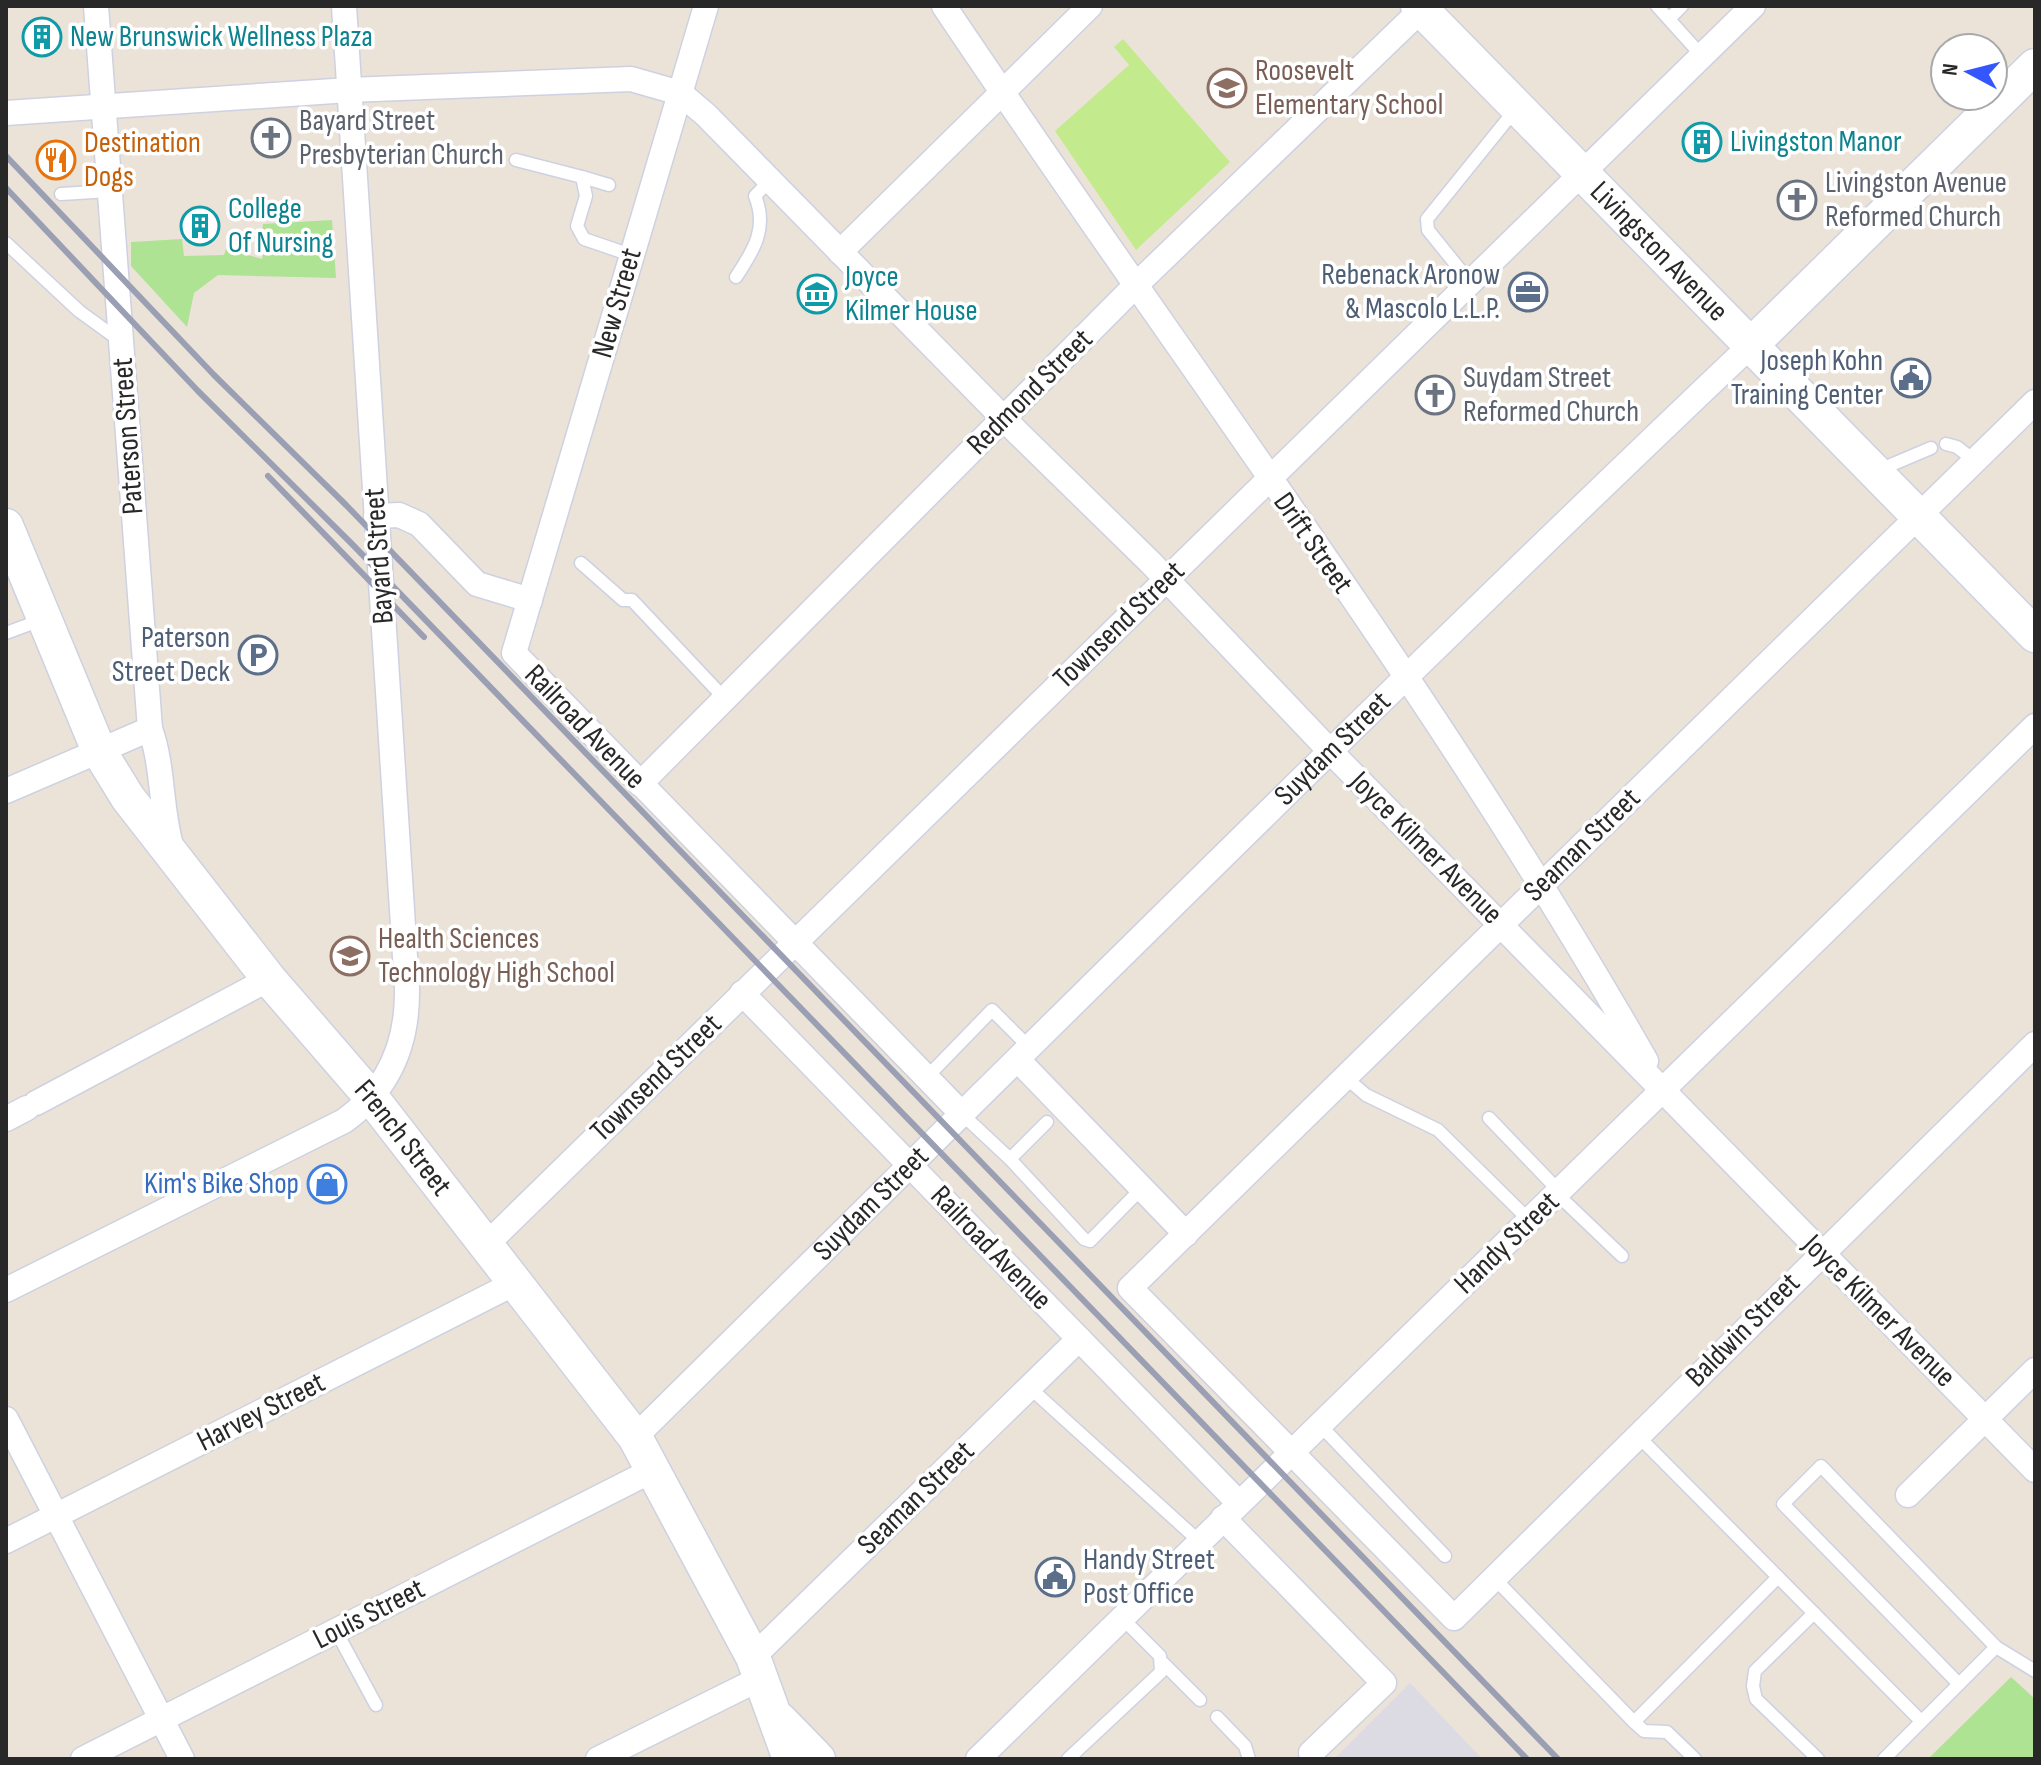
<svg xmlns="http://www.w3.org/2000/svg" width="2041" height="1765" viewBox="0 0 2041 1765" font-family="'Sofia Sans Condensed',sans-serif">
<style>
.industrial{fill:#dcdae2}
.green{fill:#aee393}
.pitch{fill:#c3eb8e}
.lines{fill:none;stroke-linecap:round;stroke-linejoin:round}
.lane-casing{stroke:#ced1e1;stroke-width:15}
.street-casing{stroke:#ced1e1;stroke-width:27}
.secondary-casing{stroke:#ced1e1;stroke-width:37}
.lane{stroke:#fff;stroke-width:12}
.street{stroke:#fff;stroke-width:24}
.secondary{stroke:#fff;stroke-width:34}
.rail{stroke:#9b9fb3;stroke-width:6}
.labels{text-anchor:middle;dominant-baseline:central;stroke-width:7;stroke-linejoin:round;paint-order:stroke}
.culture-label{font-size:30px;fill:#0d838f;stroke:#fff;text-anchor:start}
.education-label{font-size:30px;fill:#785e54;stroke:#fff;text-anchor:start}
.worship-label{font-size:30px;fill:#5b616d;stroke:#fff;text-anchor:start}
.food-label{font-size:30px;fill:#c56008;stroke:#fff;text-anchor:start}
.street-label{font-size:30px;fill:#282828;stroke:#fff}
.service-label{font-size:30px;fill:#4e5e75;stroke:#fff;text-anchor:end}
.shop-label{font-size:30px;fill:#366cbe;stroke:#fff;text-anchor:end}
</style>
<rect width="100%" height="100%" fill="#ebe3d8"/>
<path class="industrial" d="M1410,1683L1482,1759H1338L1336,1757Z"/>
<g class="green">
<path d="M332,220L336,278L218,275L194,293L187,327L131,266V242L182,239L184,256L224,255L226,249L262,259L267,236L262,233L263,224Z"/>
<path d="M2011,1677L2035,1699V1759H1928Z"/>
</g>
<path class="pitch" d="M1123,39L1230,162L1136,250L1055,131L1129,65L1114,47Z"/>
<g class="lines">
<defs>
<g id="lane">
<path d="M1657,6L1702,56"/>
<path d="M1669,19L1682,6"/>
<path d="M516,160L582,177L586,196L577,226L584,239L631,255"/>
<path d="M582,177L609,185"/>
<path d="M61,194L110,191"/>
<path d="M6,243L79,311L119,340"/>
<path d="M736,277C754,250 768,228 755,196L770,180"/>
<path d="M1470,282L1428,230L1427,219L1515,110"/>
<path d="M1946,444L1957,447L1975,461"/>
<path d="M1879,470L1931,448"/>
<path d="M581,563L623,600H632L726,700"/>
<path d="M6,633L41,620"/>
<path d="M1345,1077L1366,1095L1438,1130L1530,1221"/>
<path d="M926,1078L992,1010L1031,1049"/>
<path d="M963,1115L1010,1159L1084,1239L1090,1241L1142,1188"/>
<path d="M1489,1118L1560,1192"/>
<path d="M1010,1159L1047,1122"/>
<path d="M1557,1194L1622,1256"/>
<path d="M1029,1387L1200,1542"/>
<path d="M1320,1425L1445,1556"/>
<path d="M1637,1435L1921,1721"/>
<path d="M1494,1578L1634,1722L1644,1731L1667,1732L1695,1759"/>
<path d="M1814,1613L1755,1671L1753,1686L1756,1699L1818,1759"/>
<path d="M336,1631L376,1705"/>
<path d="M1163,1663L1200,1700"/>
<path d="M1959,1684L1783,1504L1821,1466L1996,1647"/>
<path d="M1217,1717L1245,1746L1249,1759"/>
<path d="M1634,1722L1778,1577"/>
<path d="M1068,1759L1161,1672L1160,1656L1122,1618"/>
<path d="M1884,1759L1996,1647L2035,1671"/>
</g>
<g id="street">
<path d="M96,6L150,729C164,767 160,810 172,849"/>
<path d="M706,6L514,653L963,1115"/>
<path d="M944,6C1179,357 1437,694 1646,1061"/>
<path d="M6,113L349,90L631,79L680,93L706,115L1018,433L1151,563L1331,752L2035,1470"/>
<path d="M840,252L1090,6"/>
<path d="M2035,402L1130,1288L1454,1618L2035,1044"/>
<path d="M376,516L399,515L419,524L477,584L530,600"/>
<path d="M640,784L1137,284L1425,6"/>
<path d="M6,791L150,729"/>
<path d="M742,993L1239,1503"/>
<path d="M1019,1061L1186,1234"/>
<path d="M36,1103L269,979"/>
<path d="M6,1119L27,1108"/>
<path d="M486,1245L1753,6"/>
<path d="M6,1290L344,1121C389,1089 408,1043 407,988L344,6"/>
<path d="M6,1419L182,1759"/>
<path id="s1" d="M635,1437C1005,1072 1373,704 1750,346"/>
<path d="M1908,1495L2035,1370"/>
<path d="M1223,1518L1384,1683L1311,1753"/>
<path d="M6,1541L515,1283"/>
<path d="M753,1657L1079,1339"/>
<path d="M83,1759L655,1469"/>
<path d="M598,1759L761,1678"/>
<path d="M978,1759L2035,726"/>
</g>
<g id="secondary">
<path id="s2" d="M1418,6L2035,635"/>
<path d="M1750,346L2035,66"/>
<path id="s3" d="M6,526L99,751L128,798L269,979L371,1097L635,1437L753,1657L790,1759"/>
<path d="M780,1720L818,1759"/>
</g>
</defs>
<use href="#lane" class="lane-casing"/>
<use href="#street" class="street-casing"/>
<use href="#secondary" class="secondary-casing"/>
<use href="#lane" class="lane"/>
<use href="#street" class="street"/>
<use href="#secondary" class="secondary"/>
<g class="rail">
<path d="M6,156L214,375L346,505L1558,1759"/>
<path d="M6,188L198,391L352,544L1527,1759"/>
<path d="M268,476L424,637"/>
</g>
</g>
<defs>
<symbol id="building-ring" viewBox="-11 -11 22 22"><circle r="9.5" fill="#fff" stroke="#0f9aa8" stroke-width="1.5"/><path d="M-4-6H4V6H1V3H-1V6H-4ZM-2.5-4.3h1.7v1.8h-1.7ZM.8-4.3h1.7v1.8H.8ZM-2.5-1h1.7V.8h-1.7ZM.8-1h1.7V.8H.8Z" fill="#0f9aa8"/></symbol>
<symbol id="school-ring" viewBox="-11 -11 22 22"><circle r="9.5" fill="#fff" stroke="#8d6e63" stroke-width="1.5"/><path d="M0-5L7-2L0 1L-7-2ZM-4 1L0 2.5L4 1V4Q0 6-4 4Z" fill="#8d6e63"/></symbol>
<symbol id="church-ring" viewBox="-11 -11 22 22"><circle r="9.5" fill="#fff" stroke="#6b7280" stroke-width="1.5"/><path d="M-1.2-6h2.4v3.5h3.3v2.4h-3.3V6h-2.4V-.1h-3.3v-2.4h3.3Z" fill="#6b7280"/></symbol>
<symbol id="restaurant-ring" viewBox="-11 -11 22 22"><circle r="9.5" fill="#fff" stroke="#e8710a" stroke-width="1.5"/><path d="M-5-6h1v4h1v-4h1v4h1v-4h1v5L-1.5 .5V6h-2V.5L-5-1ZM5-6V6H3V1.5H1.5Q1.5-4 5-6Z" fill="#e8710a"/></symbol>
<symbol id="office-ring" viewBox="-11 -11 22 22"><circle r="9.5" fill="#fff" stroke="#5c6f8a" stroke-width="1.5"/><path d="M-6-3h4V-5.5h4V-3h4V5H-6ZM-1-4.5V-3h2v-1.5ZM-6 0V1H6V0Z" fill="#5c6f8a"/></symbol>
<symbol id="museum-ring" viewBox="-11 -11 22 22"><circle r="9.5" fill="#fff" stroke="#0f9aa8" stroke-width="1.5"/><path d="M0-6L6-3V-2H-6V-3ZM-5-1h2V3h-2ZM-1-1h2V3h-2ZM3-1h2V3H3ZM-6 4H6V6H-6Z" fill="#0f9aa8"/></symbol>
<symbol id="civic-ring" viewBox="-11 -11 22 22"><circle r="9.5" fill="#fff" stroke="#5c6f8a" stroke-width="1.5"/><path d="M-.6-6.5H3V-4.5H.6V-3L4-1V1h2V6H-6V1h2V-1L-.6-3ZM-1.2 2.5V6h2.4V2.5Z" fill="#5c6f8a"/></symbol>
<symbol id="parking-ring" viewBox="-11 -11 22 22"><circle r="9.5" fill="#fff" stroke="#5c6f8a" stroke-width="1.5"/><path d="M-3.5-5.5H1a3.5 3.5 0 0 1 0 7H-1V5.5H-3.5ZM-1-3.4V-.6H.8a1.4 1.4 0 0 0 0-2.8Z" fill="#5c6f8a"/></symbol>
<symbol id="shop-ring" viewBox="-11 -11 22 22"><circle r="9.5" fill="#fff" stroke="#3f7fe0" stroke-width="1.5"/><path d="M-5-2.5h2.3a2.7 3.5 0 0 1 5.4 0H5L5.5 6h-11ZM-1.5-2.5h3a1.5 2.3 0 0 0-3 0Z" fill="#3f7fe0"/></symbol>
</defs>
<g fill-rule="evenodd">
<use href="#building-ring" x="20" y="15" width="44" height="44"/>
<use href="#school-ring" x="1205" y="66" width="44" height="44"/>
<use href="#church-ring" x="249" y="116" width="44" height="44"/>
<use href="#building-ring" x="1680" y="120" width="44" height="44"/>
<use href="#restaurant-ring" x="34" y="138" width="44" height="44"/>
<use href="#church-ring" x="1775" y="178" width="44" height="44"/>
<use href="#building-ring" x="178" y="204" width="44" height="44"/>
<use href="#office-ring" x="1506" y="270" width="44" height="44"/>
<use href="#museum-ring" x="795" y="272" width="44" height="44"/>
<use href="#civic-ring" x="1889" y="356" width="44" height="44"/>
<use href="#church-ring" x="1413" y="373" width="44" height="44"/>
<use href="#parking-ring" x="236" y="633" width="44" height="44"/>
<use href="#school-ring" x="328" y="934" width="44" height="44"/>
<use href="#shop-ring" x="305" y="1162" width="44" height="44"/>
<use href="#civic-ring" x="1033" y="1555" width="44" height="44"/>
</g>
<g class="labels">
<g class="culture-label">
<text x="70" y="37">New Brunswick Wellness Plaza</text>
<text x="1730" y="142">Livingston Manor</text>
<text x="228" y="209">College<tspan x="228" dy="34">Of Nursing</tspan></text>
<text x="845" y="277">Joyce<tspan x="845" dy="34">Kilmer House</tspan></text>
</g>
<g class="education-label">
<text x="1255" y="71">Roosevelt<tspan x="1255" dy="34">Elementary School</tspan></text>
<text x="378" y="939">Health Sciences<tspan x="378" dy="34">Technology High School</tspan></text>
</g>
<g class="worship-label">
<text x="299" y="121">Bayard Street<tspan x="299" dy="34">Presbyterian Church</tspan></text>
<text x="1825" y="183">Livingston Avenue<tspan x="1825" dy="34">Reformed Church</tspan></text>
<text x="1463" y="378">Suydam Street<tspan x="1463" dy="34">Reformed Church</tspan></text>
</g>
<g class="food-label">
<text x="84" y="143">Destination<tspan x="84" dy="34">Dogs</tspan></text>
</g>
<g class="street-label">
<text stroke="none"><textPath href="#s2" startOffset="344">Livingston Avenue</textPath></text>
<text transform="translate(617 303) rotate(-74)">New Street</text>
<text transform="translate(1030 392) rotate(-45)">Redmond Street</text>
<text transform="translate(128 436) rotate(-94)">Paterson Street</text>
<text transform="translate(1313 543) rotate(55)">Drift Street</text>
<text transform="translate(379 556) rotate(-94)">Bayard Street</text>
<text transform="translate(1119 625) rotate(-44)">Townsend Street</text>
<text transform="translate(585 727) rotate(46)">Railroad Avenue</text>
<text stroke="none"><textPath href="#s1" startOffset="980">Suydam Street</textPath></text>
<text transform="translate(1582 845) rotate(-44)">Seaman Street</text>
<text transform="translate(1426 848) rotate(45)">Joyce Kilmer Avenue</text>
<text transform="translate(656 1078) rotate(-44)">Townsend Street</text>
<text stroke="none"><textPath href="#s3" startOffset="736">French Street</textPath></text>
<text stroke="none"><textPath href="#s1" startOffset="332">Suydam Street</textPath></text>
<text transform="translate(1507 1243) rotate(-44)">Handy Street</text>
<text transform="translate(991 1248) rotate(46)">Railroad Avenue</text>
<text transform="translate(1879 1311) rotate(45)">Joyce Kilmer Avenue</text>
<text transform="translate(1743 1330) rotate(-45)">Baldwin Street</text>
<text transform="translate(261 1412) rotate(-27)">Harvey Street</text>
<text transform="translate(916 1498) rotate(-44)">Seaman Street</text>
<text transform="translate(369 1614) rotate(-27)">Louis Street</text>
</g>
<g class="service-label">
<text x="1500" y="275">Rebenack Aronow<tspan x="1500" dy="34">&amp; Mascolo L.L.P.</tspan></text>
<text x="1883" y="361">Joseph Kohn<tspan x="1883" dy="34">Training Center</tspan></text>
<text x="230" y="638">Paterson<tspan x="230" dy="34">Street Deck</tspan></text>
<text x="1083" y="1560" text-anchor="start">Handy Street<tspan x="1083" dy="34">Post Office</tspan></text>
</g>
<g class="shop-label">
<text x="299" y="1184">Kim's Bike Shop</text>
</g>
</g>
<rect width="2041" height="1765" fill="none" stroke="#282828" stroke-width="16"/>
<g transform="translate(1969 72) rotate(277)"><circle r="38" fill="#ffffff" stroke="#a9a9a9" stroke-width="2"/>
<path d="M0-6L14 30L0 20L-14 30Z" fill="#3357fd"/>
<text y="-12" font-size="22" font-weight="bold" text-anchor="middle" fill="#282828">N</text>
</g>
</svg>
